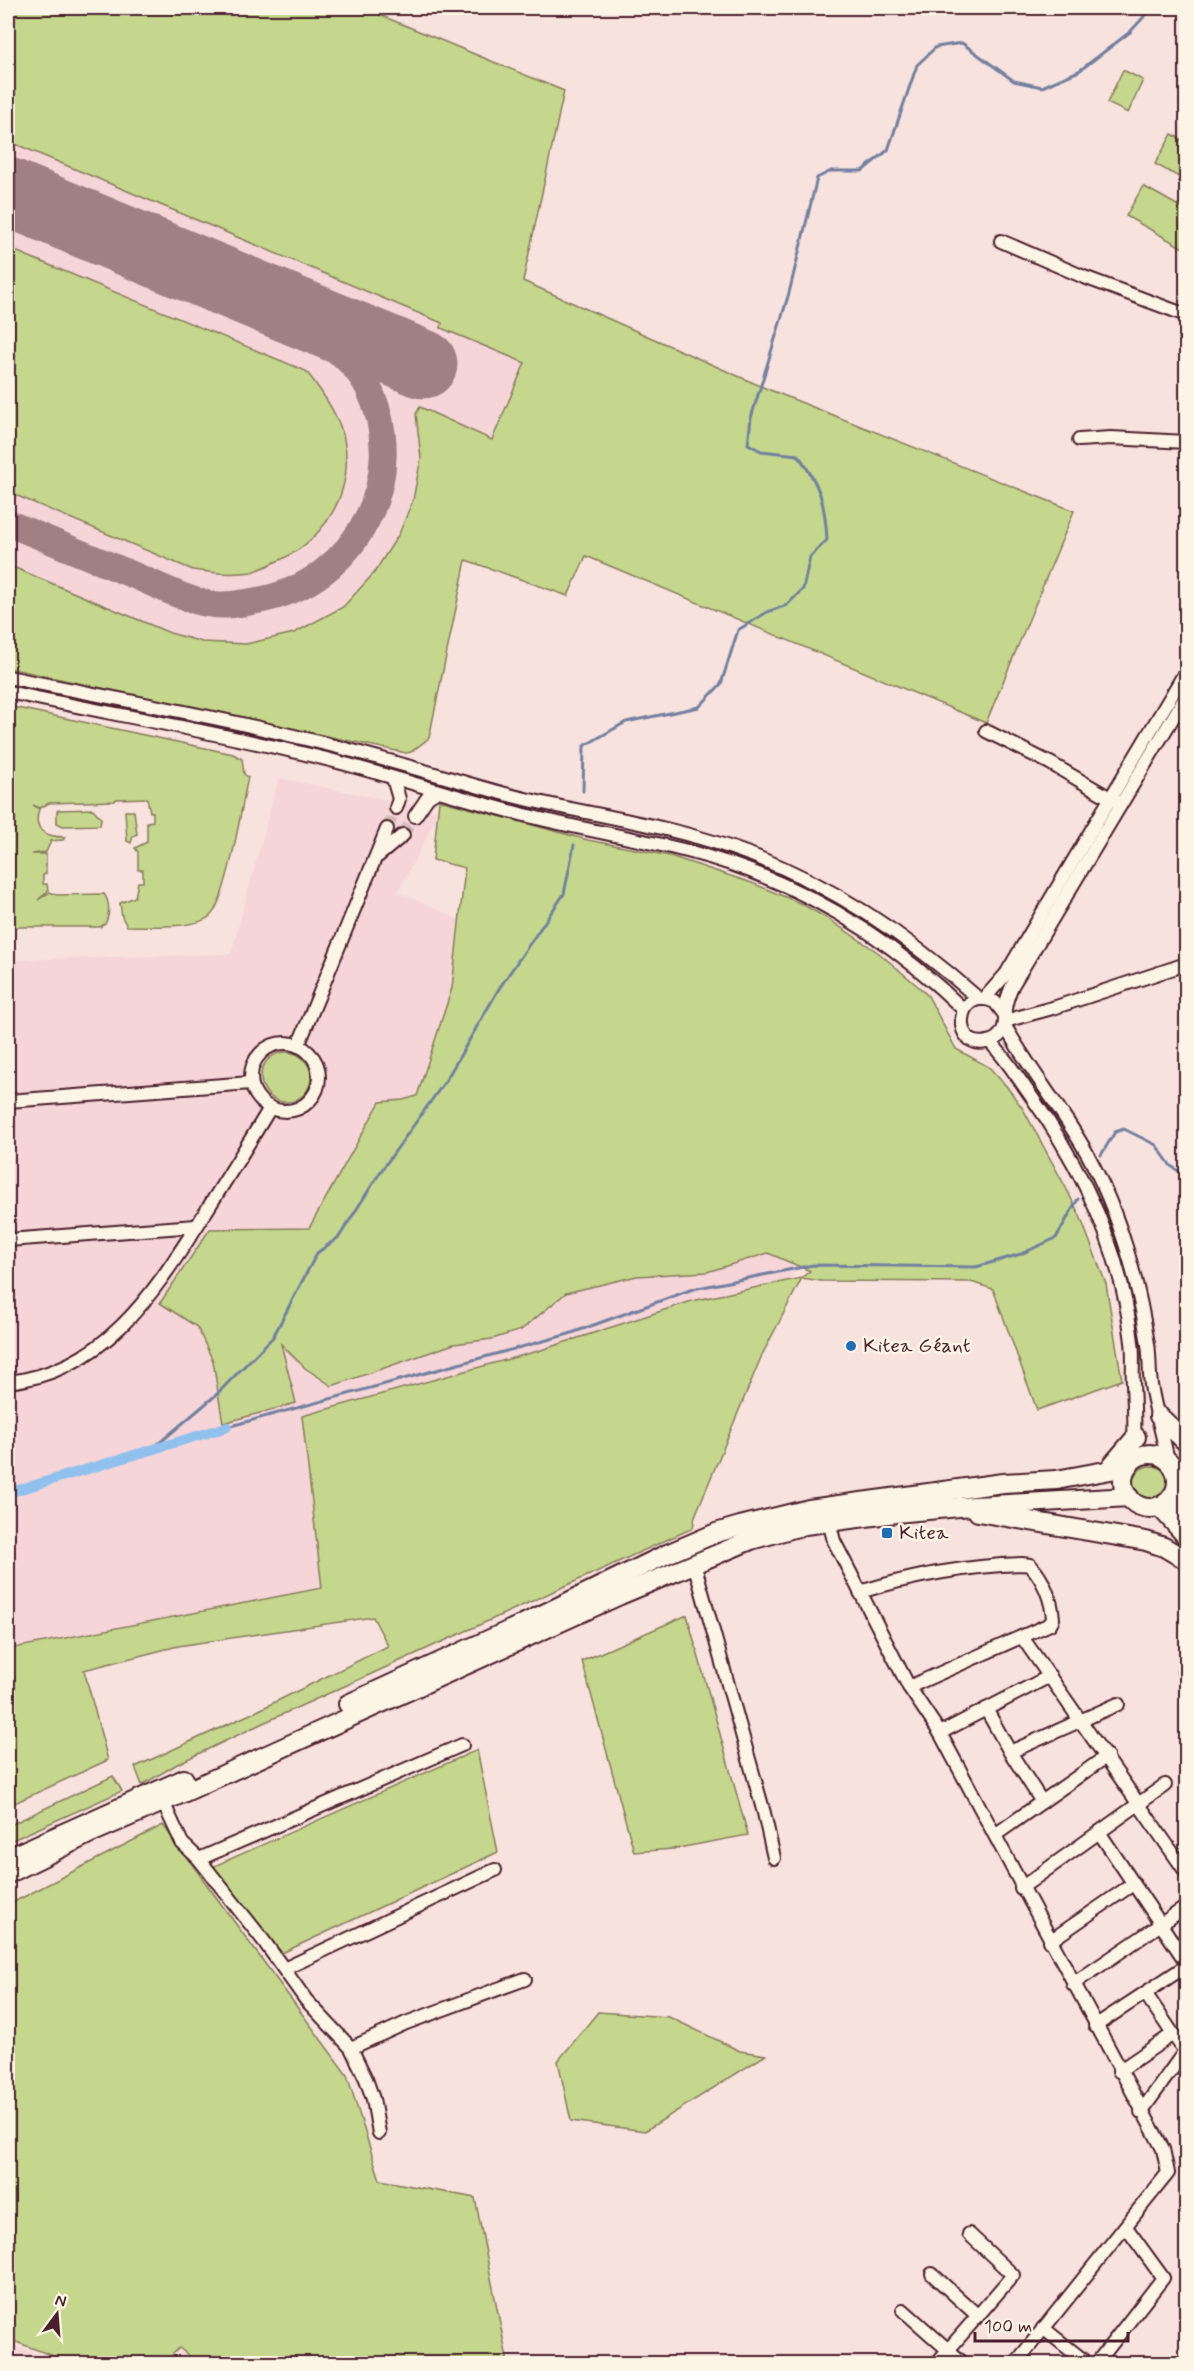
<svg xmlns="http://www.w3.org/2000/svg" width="1194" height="2371" viewBox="0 0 1194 2371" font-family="Mynerve,sans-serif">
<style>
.built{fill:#f5d5d8}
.green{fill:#c4d78c;stroke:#877b5c;stroke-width:1.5}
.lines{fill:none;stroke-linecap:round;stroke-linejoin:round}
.stream{stroke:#73809f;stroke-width:3}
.canal{stroke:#8fc1ec;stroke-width:10}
.taxiway{stroke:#a18084;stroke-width:27}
.runway{stroke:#a18084;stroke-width:69}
.minor-tunnel{stroke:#d5bbb9;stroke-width:12;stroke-dasharray:12 6;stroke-linecap:butt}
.minor-casing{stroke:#4a1f2b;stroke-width:16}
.highway-casing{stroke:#4a1f2b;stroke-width:22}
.minor{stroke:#fcf5e5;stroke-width:12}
.highway{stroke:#fcf5e5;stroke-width:18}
.poi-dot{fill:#1f6fb2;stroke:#fcf5e5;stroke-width:2}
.labels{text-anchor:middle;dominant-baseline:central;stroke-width:5;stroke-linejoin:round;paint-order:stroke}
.poi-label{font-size:21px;fill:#4a1f2b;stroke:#fcf5e5;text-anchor:start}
</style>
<rect width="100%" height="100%" fill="#f8e2dd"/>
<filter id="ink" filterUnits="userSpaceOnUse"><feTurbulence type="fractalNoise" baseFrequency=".0167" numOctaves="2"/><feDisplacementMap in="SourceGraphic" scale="12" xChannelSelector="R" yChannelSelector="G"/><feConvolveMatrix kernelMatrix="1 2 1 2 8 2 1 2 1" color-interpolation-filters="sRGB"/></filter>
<g filter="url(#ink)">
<g class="built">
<path d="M8,8H363L564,91L523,281L765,388L1074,511L986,723L586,556L568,596L466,560L429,738L411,752L8,642Z"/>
<path d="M279,778L440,811L398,892L476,927L855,1156L790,1281L685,1523L8,1658V960L231,954Z"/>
<path d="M8,2343L56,2363H8Z"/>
<path d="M181,2351L198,2363H172Z"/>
</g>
<g class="green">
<path d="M8,8H363L564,91L523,281L765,388L1074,511L986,723L586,556L568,596L466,560L429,738L411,752L406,753L8,668V565L170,633L202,642L246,644L294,633L343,607L374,573L399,534L413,500L421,458L416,414L420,407L492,440L525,363L441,328L442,323L8,141Z"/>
<path d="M1123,70L1143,80L1128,113L1107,103Z"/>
<path d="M1172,134L1186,142V181L1155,164Z"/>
<path d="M1143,186L1186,210V242L1183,248L1126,216Z"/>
<path d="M8,248L306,371C321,390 339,415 344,439C355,494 323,543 273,563C267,566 259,570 252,572C232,575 212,573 193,570L8,492Z"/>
<path d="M8,706L233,754L242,759L244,774L248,777C242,803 227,904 209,917C193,929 147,926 127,926L122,917L120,903L135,897L138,882H143V870H138V852L135,848L147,842V822L153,821V812H150L147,798L116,799L115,801L49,803L40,808L33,805L39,809C32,830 46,837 65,837L63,840L51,841L46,852L32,854H46V874L43,875V884H47L48,891L38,900L50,892L56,895L104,894C110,902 110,915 105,924L100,927H8Z"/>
<path d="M439,800L588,840L670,856L752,883L802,904L828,919L879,953L920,988L928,996L956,1049L989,1067L1007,1087L1023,1109L1065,1186L1080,1216L1106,1284L1122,1380L1037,1410L993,1289L971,1282L821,1281L802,1278L762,1355L695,1516L693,1528L261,1724L179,1763L142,1785L135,1767L257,1711L388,1646L373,1617L178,1646L84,1670L108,1760L8,1806V1649L322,1588L302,1416L538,1351L692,1301L801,1278L810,1271L768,1253L707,1272L637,1276L566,1293L521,1330L492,1339L454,1344L332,1386L305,1368L281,1344L296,1403L223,1423L213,1361L197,1327L160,1303L210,1229L309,1228L380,1102L403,1100L417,1096L452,988L465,868L433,860Z"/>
<path d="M93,809L101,818L100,825L63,826L57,823V811L59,810Z"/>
<path d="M125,811H134L137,834L133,836L131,843L127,841Z"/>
<circle cx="286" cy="1077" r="25"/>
<circle cx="1151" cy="1484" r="18"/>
<path d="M687,1615L748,1835L673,1849L634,1852L582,1661Z"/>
<path d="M477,1750L498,1852L282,1953L212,1867Z"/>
<path d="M113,1776L122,1791L8,1842V1826Z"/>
<path d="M163,1825L347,2075L380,2180L475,2198L508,2363H199L179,2348L164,2363H72L8,2339V1905Z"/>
<path d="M598,2012L669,2017L740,2051L766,2055L645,2131L571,2121L558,2061Z"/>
</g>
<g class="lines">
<g class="stream">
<path d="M583,791L584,746L626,722L699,707L721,684L738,630L767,612L787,605L803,589L810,557L827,540C825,502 820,485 798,455L761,451L748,444L751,418L789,293L817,178L831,171H862L888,150L917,65L936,47L962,43L1014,81L1042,87L1079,71L1130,32L1152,8"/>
<path d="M1101,1155L1115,1132L1124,1129L1156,1145L1171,1166L1186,1176"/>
<path d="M227,1427L569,1334L693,1289L813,1265L976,1267L1021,1254L1056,1238L1078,1199"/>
<path d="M151,1450L216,1395L273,1337L317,1253L339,1237L381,1171L446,1080L500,987L564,894L574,845"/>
</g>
<path class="canal" d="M8,1493L227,1427"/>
<path class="taxiway" d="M8,523C51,541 94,559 138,577C161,587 186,600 210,604C226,607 244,603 260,600C356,582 412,476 368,387C348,348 292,318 257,295"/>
<path class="runway" d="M8,192L423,364"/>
<g class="minor-tunnel">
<path d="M387,829L396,808"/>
<path d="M403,835L415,816"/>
</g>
<defs>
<g id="minor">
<path d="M1001,241L1084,277L1186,315"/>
<path d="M1079,440L1111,438L1186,442"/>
<path d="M8,677C116,699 226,718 334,746C393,761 450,779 509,795C583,814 660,823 732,848C825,879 906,934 979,999"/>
<path d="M8,692C116,715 227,734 334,761C395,777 456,797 517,813C573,828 631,837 687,851C793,878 886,934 964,1010"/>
<path d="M986,731L1050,763L1115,801"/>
<path d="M393,778L399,799L396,808"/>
<path d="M415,816L428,797L438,791"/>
<path d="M378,856L403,835"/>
<path d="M984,999L1006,974L1186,671"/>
<path d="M1005,1015L995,1002C955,984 950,1050 987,1042C993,1041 999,1037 1002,1032C1007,1024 1004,1017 1005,1009C1006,1001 1009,993 1012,986L1186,696"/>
<path d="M1005,1021L1056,1007L1186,964"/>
<path d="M1005,1026C1030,1071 1064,1111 1089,1157C1120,1215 1138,1279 1148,1344C1150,1357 1149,1371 1151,1385C1155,1410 1163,1435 1168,1461"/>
<path d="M990,1042C1006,1058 1018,1078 1031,1096C1083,1169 1122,1253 1132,1342C1134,1356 1132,1370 1133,1383C1134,1410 1136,1434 1132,1461"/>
<circle cx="285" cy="1077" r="34"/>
<path d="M298,1046L387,829"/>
<path d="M8,1101L251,1083"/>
<path d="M8,1240L196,1226"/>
<path d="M8,1382C104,1372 153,1294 200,1221C224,1183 247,1146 270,1108"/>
<path d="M829,1521L834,1541L909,1687L940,1733L1163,2149L1168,2173L1015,2364"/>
<path d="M694,1563L764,1813L774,1858"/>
<path d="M860,1592C914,1575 966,1566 1022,1564L1030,1565C1043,1578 1052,1600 1053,1619L1050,1624L909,1687"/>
<path d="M1022,1637L1186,1872"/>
<path d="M1184,1672L1186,1675"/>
<path d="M986,1709L1010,1752L1042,1802"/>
<path d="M940,1733L1050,1676"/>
<path d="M1010,1752L1118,1704"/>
<path d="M163,1802L182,1843L199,1859L263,1940L306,2000L351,2048L366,2079L373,2099L379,2133"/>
<path d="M1099,1832L1186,1962"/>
<path d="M995,1835L1107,1756"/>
<path d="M199,1859L462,1745"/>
<path d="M1021,1888L1165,1785"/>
<path d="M1050,1941L1133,1884"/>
<path d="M284,1969L495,1870"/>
<path d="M1073,1984L1186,1907"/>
<path d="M1145,1993L1186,2053"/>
<path d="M1095,2026L1186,1966"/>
<path d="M351,2048L406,2023L525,1979"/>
<path d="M1119,2071L1173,2034"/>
<path d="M1141,2112L1185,2051"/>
<path d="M932,2274L978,2316"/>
<path d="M903,2310L964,2364"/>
<path d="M1043,2328L1088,2364"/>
<path d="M8,2363V2364"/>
<path d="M936,2364L1013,2275L969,2234"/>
<path d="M1096,2364L1163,2278L1126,2227"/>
</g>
<g id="highway">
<path d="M1159,1416L1186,1442"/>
<circle cx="1150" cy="1481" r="27"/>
<path d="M1112,1465L1136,1437"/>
<path d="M1172,1496L1186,1512"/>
<path d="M1159,1506L1186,1536"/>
<path d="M978,1512L1146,1541L1164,1547L1186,1560"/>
<path d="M348,1704L523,1624L667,1554L716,1533L740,1526L809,1509L1003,1483L1056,1480L1127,1467"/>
<path d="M8,1858L184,1779"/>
<path d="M8,1874L91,1833L163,1802L620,1595L751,1540L805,1525L896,1513L959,1507L1129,1497"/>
</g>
</defs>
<use href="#minor" class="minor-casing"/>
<use href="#highway" class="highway-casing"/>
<use href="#minor" class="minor"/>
<use href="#highway" class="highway"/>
</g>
</g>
<g class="poi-dot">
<circle cx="851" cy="1346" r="6"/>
<rect x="881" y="1527" width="12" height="12" rx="3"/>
</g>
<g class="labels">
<g class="poi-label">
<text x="863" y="1346">Kitea Géant</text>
<text x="899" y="1533">Kitea</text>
</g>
</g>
<rect width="1194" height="2371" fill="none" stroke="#fcf5e5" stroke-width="30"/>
<rect x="15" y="15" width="1164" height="2341" fill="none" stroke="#4a1f2b" stroke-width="2" filter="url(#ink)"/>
<g transform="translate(57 2314) rotate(16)" stroke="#fcf5e5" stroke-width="4.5" paint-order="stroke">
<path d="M0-4.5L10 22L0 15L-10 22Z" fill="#4a1f2b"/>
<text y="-9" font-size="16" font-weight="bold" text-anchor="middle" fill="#4a1f2b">N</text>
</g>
<path d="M975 2332v9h153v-9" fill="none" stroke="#4a1f2b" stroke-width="3"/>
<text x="984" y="2332" font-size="18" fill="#4a1f2b" stroke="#fcf5e5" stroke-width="4.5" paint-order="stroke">100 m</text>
</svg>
